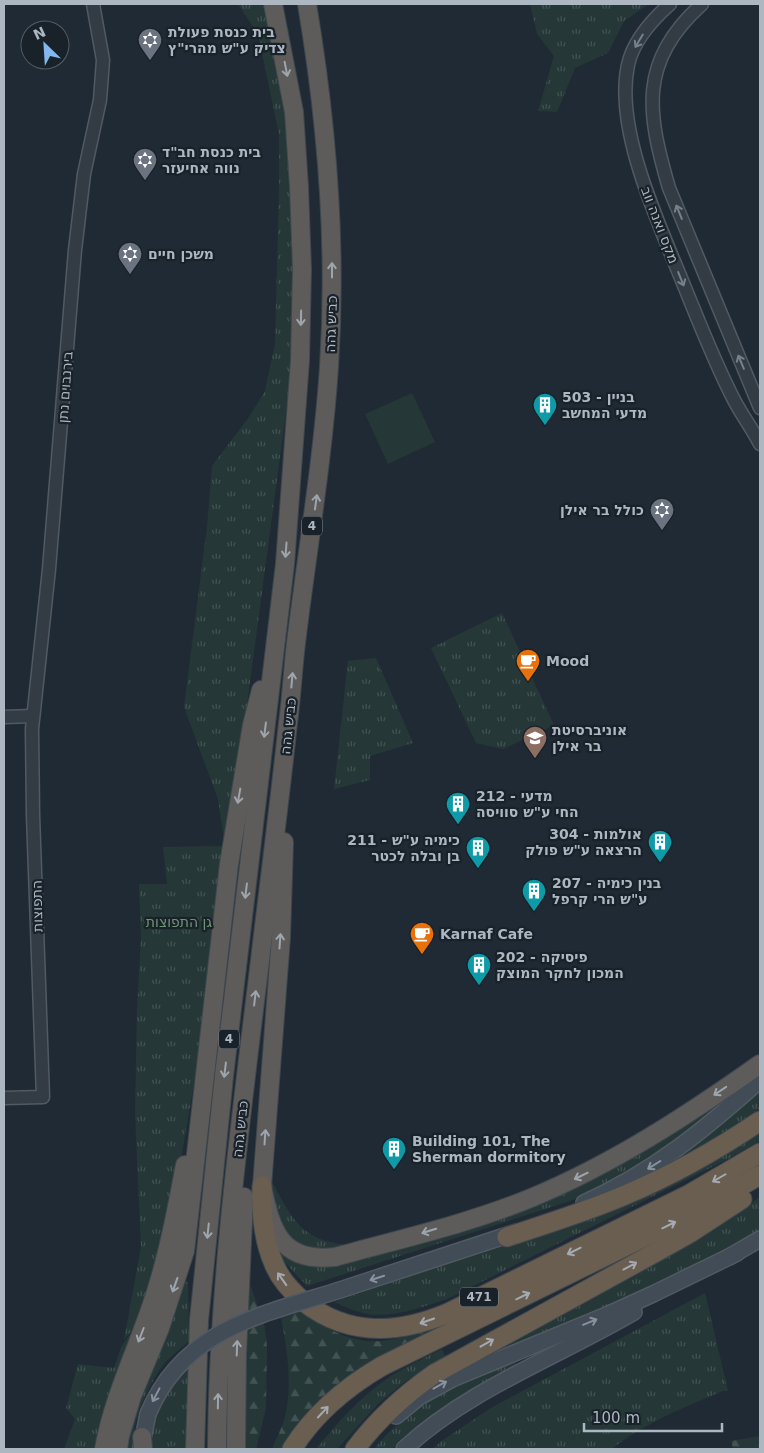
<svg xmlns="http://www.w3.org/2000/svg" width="764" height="1453" viewBox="0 0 764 1453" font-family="'DejaVu Sans','Noto Sans Hebrew',sans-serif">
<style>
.grass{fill:url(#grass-tufts)}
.forest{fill:url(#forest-firs)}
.pitch{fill:#253837}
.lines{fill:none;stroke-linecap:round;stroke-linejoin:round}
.tertiary-casing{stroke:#515a63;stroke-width:15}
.secondary-casing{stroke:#515a63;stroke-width:18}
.trunk-casing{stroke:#3e474f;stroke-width:20}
.motorway-casing{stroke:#3e474f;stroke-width:21}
.tertiary{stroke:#333c45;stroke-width:12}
.secondary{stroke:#424c57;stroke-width:15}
.trunk{stroke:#5e5c5b;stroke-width:18}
.motorway{stroke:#6a5e51;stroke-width:19}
.secondary-bridge-casing{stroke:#515a63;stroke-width:18;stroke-linecap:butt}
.secondary-bridge{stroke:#424c57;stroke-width:15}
.oneway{stroke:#76808a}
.oneway2{stroke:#9da5ad}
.oneway3{stroke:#88929d}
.oneway4{stroke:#a3aab1}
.labels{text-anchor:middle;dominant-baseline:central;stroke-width:4.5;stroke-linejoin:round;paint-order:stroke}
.shield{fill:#192129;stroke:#818a94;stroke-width:1}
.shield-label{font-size:12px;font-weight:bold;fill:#adb7c2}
.poi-label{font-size:14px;font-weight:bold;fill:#adb7c2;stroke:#192129;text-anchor:start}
.street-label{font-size:14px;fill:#adb7c2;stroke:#192129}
.park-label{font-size:14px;fill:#6f9674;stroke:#192129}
</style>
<defs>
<pattern id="grass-tufts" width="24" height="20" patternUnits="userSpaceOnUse" patternTransform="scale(1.25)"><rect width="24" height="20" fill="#253837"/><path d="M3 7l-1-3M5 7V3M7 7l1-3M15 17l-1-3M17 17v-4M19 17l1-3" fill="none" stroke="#425352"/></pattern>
<pattern id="forest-firs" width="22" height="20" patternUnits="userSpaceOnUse" patternTransform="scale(1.25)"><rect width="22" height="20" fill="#253837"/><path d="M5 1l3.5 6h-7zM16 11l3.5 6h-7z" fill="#425352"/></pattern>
</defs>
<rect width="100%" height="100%" fill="#202a34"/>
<g class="grass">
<path d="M238,4H263L284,97L292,182L294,299L291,374L242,742L224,839L218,799L184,707L207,527L212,466L249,417L265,391L275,344L279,191V134L258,34Z"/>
<path d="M530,4H649L624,21L608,53L575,68L557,112L538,111L554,56L537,34Z"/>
<path d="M502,613L554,725L503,749L476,743L431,648Z"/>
<path d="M376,658L413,743L370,756V780L334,789L348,661Z"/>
<path d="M229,846L212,978L171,1217L162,1259L101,1437L99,1449H64L75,1419L66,1408L78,1364L114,1368L121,1347L140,1320L124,1340L141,1247L135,1112L137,1011L141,937L139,884H167L163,847Z"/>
<path d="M760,1068L722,1108L651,1159L597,1189L570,1201L307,1286L279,1256L272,1238L292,1258L503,1215Z"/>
<path d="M760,1086V1109L739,1125L687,1156L688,1148Z"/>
<path d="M760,1131V1141L726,1160L447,1299C423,1307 393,1318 367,1314C356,1312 344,1306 334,1302L562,1225Z"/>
<path d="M271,1180C296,1226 303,1242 358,1246L317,1253L288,1239L271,1202Z"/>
<path d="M760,1197V1229C715,1256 667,1282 619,1303C578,1321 536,1336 495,1353L475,1358L719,1225Z"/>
<path d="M188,1281L189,1341C181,1349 170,1356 163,1365C148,1386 131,1423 133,1449H125L134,1409L181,1285Z"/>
<path d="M705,1293L728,1391H723C685,1407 644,1423 612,1449H432L443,1440L491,1408Z"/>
<path d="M442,1349L445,1356L403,1383L379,1403L337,1449H316C337,1423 362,1395 391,1376C407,1366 425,1358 442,1349Z"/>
<path d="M514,1360L518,1366C472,1389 429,1413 392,1449H374C416,1399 456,1385 514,1360Z"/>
<path d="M188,1367L189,1449H150C153,1417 166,1391 188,1367Z"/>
</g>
<g class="forest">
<path d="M246,1272L265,1328L267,1347L266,1408L256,1449H244Z"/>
<path d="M299,1311C322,1327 352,1344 382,1341C397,1339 410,1335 424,1330L427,1334L375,1360L285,1444L282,1449H272C276,1439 282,1428 285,1417C293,1384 287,1350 281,1317Z"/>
<path d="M760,1436V1449H733L731,1441Z"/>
</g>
<path class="pitch" d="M412,393L435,442L388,464L365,414Z"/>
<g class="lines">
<defs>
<g id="tertiary">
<path d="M670,4C652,20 633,41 628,65C614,129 659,224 683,283C699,322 714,361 733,398C741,414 752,428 760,444"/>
<path d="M702,4C638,62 647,112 669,188L760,408"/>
<path d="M4,717L33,716"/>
<path d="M4,1098L43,1097L33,815L32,729L49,569L75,250L84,174L100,100L103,60L93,4"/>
</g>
<g id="secondary">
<path d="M584,1203C653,1172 704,1130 760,1080"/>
<path d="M729,1257L760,1239"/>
<path d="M340,1290L517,1232"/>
<path d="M396,1416L419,1397L452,1379L609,1314L653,1294L737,1253"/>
<path d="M141,1448L148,1414"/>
<path d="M404,1449C469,1389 557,1357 634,1312"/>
</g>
<g id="trunk">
<path d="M284,842L281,937L262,1186C271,1231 281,1263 335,1257C400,1239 468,1224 531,1198C613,1164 688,1115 760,1064"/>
<path d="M142,1437L143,1449"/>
<path d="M104,1449C113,1399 135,1354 151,1307C167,1261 176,1213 185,1165"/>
<path d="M118,1449L120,1436L132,1396L160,1328L185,1251L229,864L252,725L261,690"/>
<path d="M195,1449L199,1320L224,1076L285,564L300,360L302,269L299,187L294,112L273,4"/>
<path d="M217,1449C218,1291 239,1133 258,977C268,892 279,807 288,723C292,694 293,664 297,635C308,546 323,457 329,367C337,246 327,123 307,4"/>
<path d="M236,1449L237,1354L244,1197"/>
</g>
<g id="motorway">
<path d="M262,1186C261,1213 263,1239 274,1264C280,1279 292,1292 304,1302C349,1337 398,1334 448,1313L688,1195L760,1153"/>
<path d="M507,1237C546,1224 585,1212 623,1196C671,1176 717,1150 760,1121"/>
<path d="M292,1449C314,1414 346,1387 382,1366L689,1215L760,1175"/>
<path d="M355,1449C377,1420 404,1395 434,1374L658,1251L690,1233L742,1199"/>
</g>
</defs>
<use href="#tertiary" class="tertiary-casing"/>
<use href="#secondary" class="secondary-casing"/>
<use href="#trunk" class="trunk-casing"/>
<use href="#motorway" class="motorway-casing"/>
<use href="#tertiary" class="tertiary"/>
<use href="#secondary" class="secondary"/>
<use href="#trunk" class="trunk"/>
<use href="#motorway" class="motorway"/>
<defs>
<path id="secondary-bridge" d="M148,1414C183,1329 261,1315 340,1290"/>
</defs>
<use href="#secondary-bridge" class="secondary-bridge-casing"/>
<use href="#secondary-bridge" class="secondary-bridge"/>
</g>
<defs><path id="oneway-shaft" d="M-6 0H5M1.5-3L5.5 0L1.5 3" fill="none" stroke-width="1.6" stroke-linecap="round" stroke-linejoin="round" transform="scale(1.25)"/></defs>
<g class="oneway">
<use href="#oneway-shaft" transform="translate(639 41) rotate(121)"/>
<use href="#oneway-shaft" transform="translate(679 212) rotate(-112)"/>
<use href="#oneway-shaft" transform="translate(681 279) rotate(68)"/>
<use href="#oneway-shaft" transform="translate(741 362) rotate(-113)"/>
</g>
<g class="oneway2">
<use href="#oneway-shaft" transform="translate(286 69) rotate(79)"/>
<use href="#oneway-shaft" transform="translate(332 270) rotate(-90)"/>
<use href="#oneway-shaft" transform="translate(301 318) rotate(91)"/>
<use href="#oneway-shaft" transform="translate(316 502) rotate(-82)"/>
<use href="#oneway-shaft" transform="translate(286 550) rotate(94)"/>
<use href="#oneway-shaft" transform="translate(292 680) rotate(-85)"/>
<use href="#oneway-shaft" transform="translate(265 730) rotate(97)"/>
<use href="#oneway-shaft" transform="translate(239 796) rotate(100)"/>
<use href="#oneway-shaft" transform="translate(246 891) rotate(97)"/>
<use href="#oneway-shaft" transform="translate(280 941) rotate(-86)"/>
<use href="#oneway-shaft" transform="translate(255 998) rotate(-83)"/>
<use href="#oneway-shaft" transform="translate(225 1070) rotate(97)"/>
<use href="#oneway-shaft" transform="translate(720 1091) rotate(146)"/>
<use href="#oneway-shaft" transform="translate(265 1137) rotate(-86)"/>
<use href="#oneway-shaft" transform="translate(581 1176) rotate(154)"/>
<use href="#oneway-shaft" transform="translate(208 1231) rotate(96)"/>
<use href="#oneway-shaft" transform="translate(429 1231) rotate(163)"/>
<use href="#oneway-shaft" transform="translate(175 1285) rotate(109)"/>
<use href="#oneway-shaft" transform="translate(141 1335) rotate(111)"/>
<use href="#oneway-shaft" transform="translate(237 1348) rotate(-88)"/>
<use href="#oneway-shaft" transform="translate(218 1401) rotate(-89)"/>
</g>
<g class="oneway3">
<use href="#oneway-shaft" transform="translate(654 1165) rotate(148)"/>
<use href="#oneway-shaft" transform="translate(377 1278) rotate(162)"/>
<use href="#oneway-shaft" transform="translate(590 1322) rotate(-22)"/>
<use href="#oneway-shaft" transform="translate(440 1385) rotate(-29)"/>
<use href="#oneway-shaft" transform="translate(156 1395) rotate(118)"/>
</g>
<g class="oneway4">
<use href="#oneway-shaft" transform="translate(719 1178) rotate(150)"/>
<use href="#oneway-shaft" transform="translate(669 1225) rotate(-26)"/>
<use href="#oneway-shaft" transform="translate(574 1251) rotate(154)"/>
<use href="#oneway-shaft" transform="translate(630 1266) rotate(-28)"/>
<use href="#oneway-shaft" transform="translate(282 1279) rotate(-125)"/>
<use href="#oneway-shaft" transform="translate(523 1296) rotate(-26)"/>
<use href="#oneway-shaft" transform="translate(427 1321) rotate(161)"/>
<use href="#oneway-shaft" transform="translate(487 1343) rotate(-29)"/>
<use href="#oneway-shaft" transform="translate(323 1412) rotate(-47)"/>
</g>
<defs>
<symbol id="synagogue-pin" viewBox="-11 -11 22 30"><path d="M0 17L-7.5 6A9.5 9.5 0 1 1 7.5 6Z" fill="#6b7280" stroke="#192129"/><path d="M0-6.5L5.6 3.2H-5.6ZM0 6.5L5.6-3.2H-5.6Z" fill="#fff"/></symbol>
<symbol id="building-pin" viewBox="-11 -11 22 30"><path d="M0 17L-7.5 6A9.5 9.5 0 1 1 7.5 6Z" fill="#0f9aa8" stroke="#192129"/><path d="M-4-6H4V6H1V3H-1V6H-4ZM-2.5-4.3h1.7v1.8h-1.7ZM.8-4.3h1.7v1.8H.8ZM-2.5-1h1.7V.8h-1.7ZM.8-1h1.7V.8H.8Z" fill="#fff"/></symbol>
<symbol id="cafe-pin" viewBox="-11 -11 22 30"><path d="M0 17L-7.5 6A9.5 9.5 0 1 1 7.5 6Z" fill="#e8710a" stroke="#192129"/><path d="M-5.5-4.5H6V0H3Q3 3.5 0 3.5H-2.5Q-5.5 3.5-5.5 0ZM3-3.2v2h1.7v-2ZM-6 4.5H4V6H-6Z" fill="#fff"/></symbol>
<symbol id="university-pin" viewBox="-11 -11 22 30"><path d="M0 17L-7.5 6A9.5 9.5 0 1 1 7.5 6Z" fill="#8d6e63" stroke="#192129"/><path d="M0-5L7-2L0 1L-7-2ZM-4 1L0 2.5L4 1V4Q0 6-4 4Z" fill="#fff"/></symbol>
</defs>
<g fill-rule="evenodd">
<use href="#synagogue-pin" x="136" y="26" width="28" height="38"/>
<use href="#synagogue-pin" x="131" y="146" width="28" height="38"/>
<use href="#synagogue-pin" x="116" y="240" width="28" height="38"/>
<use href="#building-pin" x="531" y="391" width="28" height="38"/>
<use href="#synagogue-pin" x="648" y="496" width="28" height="38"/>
<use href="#cafe-pin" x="514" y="647" width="28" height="38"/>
<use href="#university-pin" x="521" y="724" width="28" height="38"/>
<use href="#building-pin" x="444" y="790" width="28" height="38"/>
<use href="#building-pin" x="646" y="828" width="28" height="38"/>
<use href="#building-pin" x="464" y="834" width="28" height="38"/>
<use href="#building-pin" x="520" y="877" width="28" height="38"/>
<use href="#cafe-pin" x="408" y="920" width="28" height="38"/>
<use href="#building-pin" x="465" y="951" width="28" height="38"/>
<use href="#building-pin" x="380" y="1135" width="28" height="38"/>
</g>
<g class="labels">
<g class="shield">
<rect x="302" y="516.5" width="20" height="19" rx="4"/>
<rect x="219" y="1029.5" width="20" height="19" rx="4"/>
<rect x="460" y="1287.5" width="38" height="19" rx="4"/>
</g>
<g class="shield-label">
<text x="312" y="526">4</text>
<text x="229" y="1039">4</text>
<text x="479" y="1297">471</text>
</g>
<g class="poi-label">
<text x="168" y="32">בית כנסת פעולת<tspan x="168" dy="16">צדיק ע"ש מהרי"ץ</tspan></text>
<text x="162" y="152">בית כנסת חב"ד<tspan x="162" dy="16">נווה אחיעזר</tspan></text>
<text x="148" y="254">משכן חיים</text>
<text x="562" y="397">503 - בניין<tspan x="562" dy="16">מדעי המחשב</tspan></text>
<text x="644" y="510" text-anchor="end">כולל בר אילן</text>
<text x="546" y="661">Mood</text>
<text x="552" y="730">אוניברסיטת<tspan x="552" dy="16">בר אילן</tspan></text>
<text x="476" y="796">212 - מדעי<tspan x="476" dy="16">החי ע"ש סוויסה</tspan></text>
<text x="642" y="834" text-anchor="end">304 - אולמות<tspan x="642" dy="16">הרצאה ע"ש פולק</tspan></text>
<text x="460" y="840" text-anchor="end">211 - כימיה ע"ש<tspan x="460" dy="16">בן ובלה לכטר</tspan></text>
<text x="552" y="883">207 - בנין כימיה<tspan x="552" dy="16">ע"ש הרי קרפל</tspan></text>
<text x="440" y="934">Karnaf Cafe</text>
<text x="496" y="957">202 - פיסיקה<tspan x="496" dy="16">המכון לחקר המוצק</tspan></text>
<text x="412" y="1141">Building 101, The<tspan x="412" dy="16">Sherman dormitory</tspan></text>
</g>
<g class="street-label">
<text transform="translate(660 225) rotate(69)">מקס ואנה ווב</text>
<text transform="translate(331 324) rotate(-88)">כביש גהה</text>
<text transform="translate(65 387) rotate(-86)">בירנבוים נתן</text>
<text transform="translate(288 726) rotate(-84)">כביש גהה</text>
<text transform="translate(37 906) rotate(-91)">התפוצות</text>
<text transform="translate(240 1129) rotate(-84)">כביש גהה</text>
</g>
<g class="park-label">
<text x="179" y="922">גן התפוצות</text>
</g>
</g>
<rect width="764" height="1453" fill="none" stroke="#adb7c2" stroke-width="10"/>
<g transform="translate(45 45) rotate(335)"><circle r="24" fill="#192129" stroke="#545d66"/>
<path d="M0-4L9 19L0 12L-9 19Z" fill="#84b7f0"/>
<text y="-8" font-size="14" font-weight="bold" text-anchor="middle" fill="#adb7c2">N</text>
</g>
<path d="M584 1423v8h138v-8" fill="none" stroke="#adb7c2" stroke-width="2.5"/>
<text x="592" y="1423" font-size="15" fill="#adb7c2" stroke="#192129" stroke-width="4" paint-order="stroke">100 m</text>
</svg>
